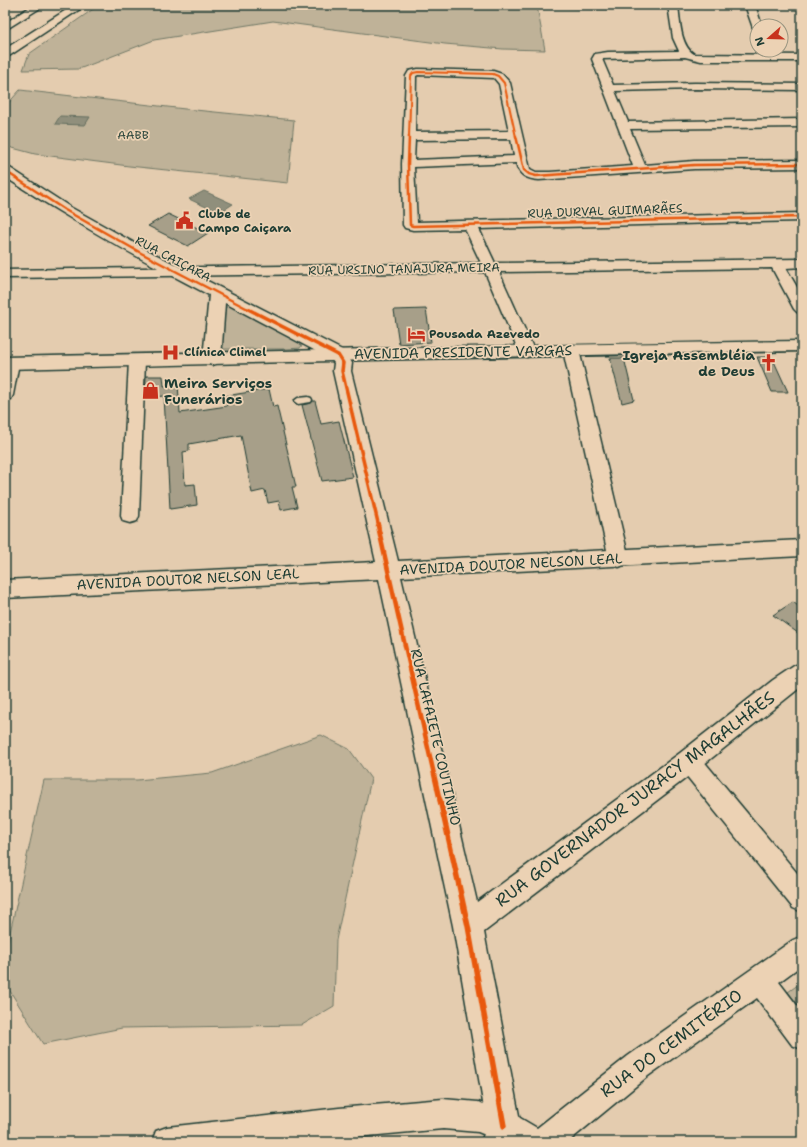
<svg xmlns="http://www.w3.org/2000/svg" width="807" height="1147" viewBox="0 0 807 1147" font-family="'Shantell Sans',sans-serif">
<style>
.green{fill:#bfb298;stroke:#6f7866}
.water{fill:#908f7b;stroke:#636e5f}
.building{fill:#a79f89;stroke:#1f3d34}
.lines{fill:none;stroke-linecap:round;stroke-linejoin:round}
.lane-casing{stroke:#1f3d34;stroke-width:3}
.street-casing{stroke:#1f3d34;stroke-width:3}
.secondary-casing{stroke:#1f3d34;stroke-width:3}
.primary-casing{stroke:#1f3d34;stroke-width:3}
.lane{fill:#ecd2b4;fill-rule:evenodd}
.street{fill:#ecd2b4;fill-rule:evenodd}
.secondary{fill:#ecd2b4;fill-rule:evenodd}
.primary{fill:#ecd2b4;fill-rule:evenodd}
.cycleway-far4-casing{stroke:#ecd2b4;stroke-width:3.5}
.cycleway-far3-casing{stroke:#ecd2b4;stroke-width:4}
.cycleway-far2-casing{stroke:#ecd2b4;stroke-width:5.5}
.cycleway-far1-casing{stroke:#ecd2b4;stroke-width:7}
.cycleway-casing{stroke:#ecd2b4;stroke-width:8}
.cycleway-far4{stroke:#e8590c;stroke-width:2}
.cycleway-far3{stroke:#e8590c;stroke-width:2.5}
.cycleway-far2{stroke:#e8590c;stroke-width:3.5}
.cycleway-far1{stroke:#e8590c;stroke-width:4.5}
.cycleway{stroke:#e8590c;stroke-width:5.5}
.labels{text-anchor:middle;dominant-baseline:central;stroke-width:3.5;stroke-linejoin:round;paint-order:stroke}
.far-park-label{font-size:12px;fill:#2f493e;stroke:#ecd2b4}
.far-street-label{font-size:12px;fill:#1f3d34;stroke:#ecd2b4}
.far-poi-label{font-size:12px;font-weight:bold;fill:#1f3d34;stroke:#ecd2b4;text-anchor:start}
.street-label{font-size:14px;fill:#1f3d34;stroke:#ecd2b4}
.poi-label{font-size:14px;font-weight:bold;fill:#1f3d34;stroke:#ecd2b4;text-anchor:end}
.near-street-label{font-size:17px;fill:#1f3d34;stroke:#ecd2b4}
</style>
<rect width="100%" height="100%" fill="#e4ccaf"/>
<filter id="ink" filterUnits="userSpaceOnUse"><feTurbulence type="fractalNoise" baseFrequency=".025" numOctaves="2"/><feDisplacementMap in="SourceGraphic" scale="8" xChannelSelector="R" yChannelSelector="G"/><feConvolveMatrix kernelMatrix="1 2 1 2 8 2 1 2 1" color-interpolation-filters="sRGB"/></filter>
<g filter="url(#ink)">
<g class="green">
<path d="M99,5H616V10L537,6L545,50L503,49L445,44L273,21L154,40L79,69L23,70L29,54Z"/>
<path d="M20,90L185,109L294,120L288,183L129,166L35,154L5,146V107Z"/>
<path d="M228,305L238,309L264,324L303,344L300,348L287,349H220L219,337L225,309Z"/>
<path d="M321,735L349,749L371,779L336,940L334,1006L302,1025L122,1028L43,1044L5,983V955L44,780H137L212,773Z"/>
<path d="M802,982V1010L788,992Z"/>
</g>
<g class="water">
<path d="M60,116L90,117L85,125L55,124Z"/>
<path d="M204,191L233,204L219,213L189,199Z"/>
</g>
<g class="building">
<path d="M168,214L208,233L188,246L148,226Z"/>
<path d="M426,309L431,342L399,344L394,310Z"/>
<path d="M757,357H772L788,392H772Z"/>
<path d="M610,358H624L634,400L622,403Z"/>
<path d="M146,376H163L164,386L178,384L180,413L227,406L225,396L269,389L273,407L277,406L296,487H292L297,507L281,510L279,501L268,503L265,490L252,493L241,435L189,444V451L183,452L185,485L195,484L197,505L170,509L164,396L145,398Z"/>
<path d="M313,401H315L321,424L339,421L353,477L322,481L302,405L311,403Z"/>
<path d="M793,602L802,609V636L773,615Z"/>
</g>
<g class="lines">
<defs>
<path id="lane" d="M308,397L311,398L312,400L311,402L298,404L294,401L298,398Z"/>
<g id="street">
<path d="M33,5H45L5,30V23Z"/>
<path d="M668,5H678C680,20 680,45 694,54L802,55V61H701L685,57L602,59L613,85L695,83L802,84V90L695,89L615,91L628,122L802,119V127L630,129L645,165L694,161L802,160V168L694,169L539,180C527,179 519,176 516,163L414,167L417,222L802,213V221L479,229L495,263L802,259V267L786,268L802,296V314L797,312L794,309L772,268L499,272L535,352L533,355L527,357L521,355L519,352L485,272L5,278V270L481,263L465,229L413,230L405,228L403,225L402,164L406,76L409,71L418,69L493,71L502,74L510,83L530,169L536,172H550L633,166L592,59L595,54L608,52L679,51L673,38ZM418,75L494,78L499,84L509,131L415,132L416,76ZM511,139L514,156L414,160L415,140Z"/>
<path d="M745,5H755L762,26H757V29L753,28Z"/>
<path d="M571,345L577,347L579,350L629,559L626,564L619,567L612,564L609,559L563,350L565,347Z"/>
<path d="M137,356L143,357L145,361L139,516L137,521L130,523L123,521L121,516L129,361L131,357Z"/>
<path d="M11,358L17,359L19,363L13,395L11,399L5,400V360Z"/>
<path d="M689,750L697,753L802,879V912L793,908L681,769L677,761L681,753Z"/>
<path d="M802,936V965L779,982L802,1012V1049L792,1045L757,998L648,1076L568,1142H503L478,1132L443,1129L303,1142H152L156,1131L167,1127L339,1108L443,1099L478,1102L515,1115L537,1128L628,1056L793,940Z"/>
</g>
<g id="secondary">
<path d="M74,5H86L9,56L5,57V49Z"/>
<path d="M5,167L10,168L70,207L147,250L344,351L352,363L351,371L398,561L802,540V556L401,577L477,902L680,753L773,680L794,666L802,663V686L698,769L484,932L521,1126L515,1142H481L487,1126L453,926L379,579L5,598V580L376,562L333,371L334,363L331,359L225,303L221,359L218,363L212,365L206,363L203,359L209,295C138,258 72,221 5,177Z"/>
</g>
<path id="primary" d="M802,341V351C536,355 271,363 5,369V357C271,352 536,344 802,341Z"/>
</defs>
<use href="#lane" class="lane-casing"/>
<use href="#street" class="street-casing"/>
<use href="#secondary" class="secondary-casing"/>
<use href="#primary" class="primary-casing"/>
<use href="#lane" class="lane"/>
<use href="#street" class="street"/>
<use href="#secondary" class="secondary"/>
<use href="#primary" class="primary"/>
<defs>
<path id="cycleway-far4" d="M409,137L411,76L413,73L418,72L493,74L498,76L504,83L516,137"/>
<g id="cycleway-far3">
<path d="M409,136L408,164L410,225L413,226L802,217"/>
<path d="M516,136L524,170L529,174L536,176L694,165L802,164"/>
<path d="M5,171L65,210L141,253L250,310"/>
</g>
<path id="cycleway-far2" d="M248,309L338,355L343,363L342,371L379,527"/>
<path id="cycleway-far1" d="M378,526L440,801"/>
<path id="cycleway" d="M440,800L468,926L504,1126"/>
</defs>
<use href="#cycleway-far4" class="cycleway-far4-casing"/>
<use href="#cycleway-far3" class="cycleway-far3-casing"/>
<use href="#cycleway-far2" class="cycleway-far2-casing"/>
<use href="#cycleway-far1" class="cycleway-far1-casing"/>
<use href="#cycleway" class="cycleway-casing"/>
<use href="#cycleway-far4" class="cycleway-far4"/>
<use href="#cycleway-far3" class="cycleway-far3"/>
<use href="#cycleway-far2" class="cycleway-far2"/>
<use href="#cycleway-far1" class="cycleway-far1"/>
<use href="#cycleway" class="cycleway"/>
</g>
</g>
<defs>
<symbol id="civic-bare" viewBox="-9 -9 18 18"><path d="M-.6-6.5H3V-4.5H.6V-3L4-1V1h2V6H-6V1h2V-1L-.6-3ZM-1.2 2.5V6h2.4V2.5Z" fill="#c8321e" stroke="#ecd2b4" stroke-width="2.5" paint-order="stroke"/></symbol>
<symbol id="hotel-bare" viewBox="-9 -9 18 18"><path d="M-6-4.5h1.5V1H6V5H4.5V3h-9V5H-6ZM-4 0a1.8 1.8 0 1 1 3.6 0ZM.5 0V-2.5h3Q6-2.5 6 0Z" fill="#c8321e" stroke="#ecd2b4" stroke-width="2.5" paint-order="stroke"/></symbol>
<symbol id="hospital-bare" viewBox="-9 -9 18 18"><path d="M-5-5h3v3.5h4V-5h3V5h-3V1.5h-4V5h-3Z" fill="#c8321e" stroke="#ecd2b4" stroke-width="2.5" paint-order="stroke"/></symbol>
<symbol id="church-bare" viewBox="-9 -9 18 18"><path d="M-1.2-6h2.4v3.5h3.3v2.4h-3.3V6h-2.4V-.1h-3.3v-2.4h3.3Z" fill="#c8321e" stroke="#ecd2b4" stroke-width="2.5" paint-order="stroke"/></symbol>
<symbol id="shop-bare" viewBox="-9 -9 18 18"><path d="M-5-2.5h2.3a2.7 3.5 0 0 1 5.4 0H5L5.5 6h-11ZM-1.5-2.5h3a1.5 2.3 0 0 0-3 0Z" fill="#c8321e" stroke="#ecd2b4" stroke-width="2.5" paint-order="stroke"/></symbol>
</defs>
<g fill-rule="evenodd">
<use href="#civic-bare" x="172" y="208" width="25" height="25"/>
<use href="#hotel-bare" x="404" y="322" width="25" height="25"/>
<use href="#hospital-bare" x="158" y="340" width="25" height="25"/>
<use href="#church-bare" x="756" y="350" width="25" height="25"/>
<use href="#shop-bare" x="138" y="378" width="25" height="25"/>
</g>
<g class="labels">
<g class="far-park-label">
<text x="133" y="135">AABB</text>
</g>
<g class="far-street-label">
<text transform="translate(605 211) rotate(-2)">RUA DURVAL GUIMARÃES</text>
<text transform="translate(173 259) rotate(28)">RUA CAIÇARA</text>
<text transform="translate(404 269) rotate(-1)">RUA URSINO TANAJURA MEIRA</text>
</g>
<g class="far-poi-label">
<text x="198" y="214">Clube de<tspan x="198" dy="14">Campo Caiçara</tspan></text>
<text x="429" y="334">Pousada Azevedo</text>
<text x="184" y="352">Clínica Climel</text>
</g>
<g class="street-label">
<text transform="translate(463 352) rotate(-1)">AVENIDA PRESIDENTE VARGAS</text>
<text transform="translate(511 564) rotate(-3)">AVENIDA DOUTOR NELSON LEAL</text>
<text transform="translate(188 579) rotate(-3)">AVENIDA DOUTOR NELSON LEAL</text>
<text transform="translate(436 737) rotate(77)">RUA LAFAIETE COUTINHO</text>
</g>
<g class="poi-label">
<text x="755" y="355">Igreja Assembléia<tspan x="755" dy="16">de Deus</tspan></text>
<text x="164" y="383" text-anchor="start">Meira Serviços<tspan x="164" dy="16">Funerários</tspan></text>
</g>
<g class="near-street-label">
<text transform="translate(635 799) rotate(-37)">RUA GOVERNADOR JURACY MAGALHÃES</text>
<text transform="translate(671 1043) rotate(-36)">RUA DO CEMITÉRIO</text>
</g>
</g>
<rect width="807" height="1147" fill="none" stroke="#ecd2b4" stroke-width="20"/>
<rect x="10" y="10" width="787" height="1127" fill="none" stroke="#1f3d34" stroke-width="1.5" filter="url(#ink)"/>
<g transform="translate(769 38) rotate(250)"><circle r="19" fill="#ecd2b4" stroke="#9a9681"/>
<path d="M0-3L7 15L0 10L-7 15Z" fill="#c8321e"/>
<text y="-6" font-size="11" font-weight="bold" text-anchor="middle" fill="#1f3d34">N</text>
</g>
</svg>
